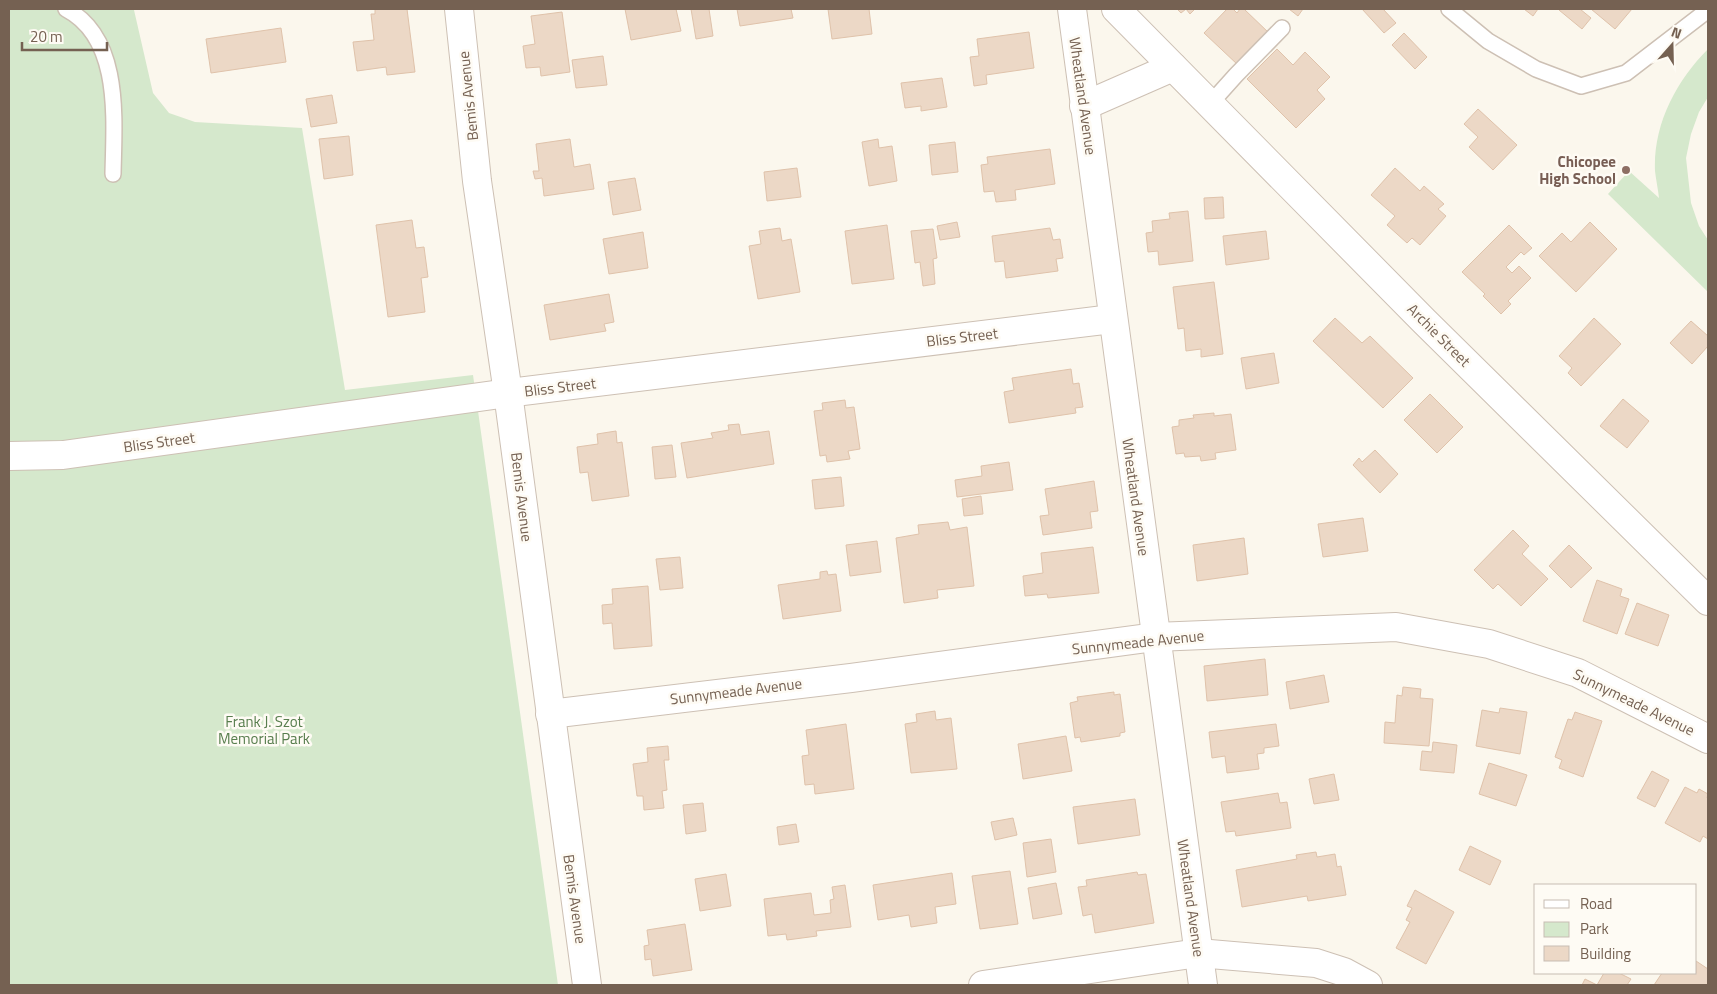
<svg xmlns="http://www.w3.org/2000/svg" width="1717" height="994" viewBox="0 0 1717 994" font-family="'Titillium Web',sans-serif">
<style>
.green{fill:#d5e8cc}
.building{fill:#ecd8c6;stroke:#dfc2aa}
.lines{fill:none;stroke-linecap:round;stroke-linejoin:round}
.lane-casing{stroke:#cdc0b4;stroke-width:18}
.street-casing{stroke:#cdc0b4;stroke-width:30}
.lane{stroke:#fff;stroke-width:15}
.street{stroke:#fff;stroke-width:28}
.education-dot{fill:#8d6e63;stroke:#fefbf4;stroke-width:2}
.labels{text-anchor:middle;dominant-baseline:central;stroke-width:5;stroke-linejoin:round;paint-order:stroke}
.street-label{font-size:15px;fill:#756152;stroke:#fefbf4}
.education-label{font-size:15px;font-weight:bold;fill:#785e54;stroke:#fefbf4;text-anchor:end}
.park-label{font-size:15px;fill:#587e4e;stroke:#fefbf4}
</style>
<rect width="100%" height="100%" fill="#fbf7ed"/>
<g class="green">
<path d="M9,9H132L134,10L153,93L169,113L195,122L302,128L345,390L473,375L558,985H9Z"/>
<path d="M1708,49V97L1699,112L1691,134L1686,158L1691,203L1699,226L1708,240V292L1608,194L1629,171L1659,198C1658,189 1656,180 1655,171C1653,125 1676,81 1708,49Z"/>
</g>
<g class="building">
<path d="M375,9H407L415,72L387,75L386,67L357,71L353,42L374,40L371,14H375Z"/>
<path d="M625,9H676L681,31L631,40Z"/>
<path d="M691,9H709L713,36L696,39Z"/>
<path d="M737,9H791L793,18L740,26Z"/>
<path d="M828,9H869L872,34L832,39Z"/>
<path d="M1177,9H1195L1190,14L1186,9L1181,13Z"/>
<path d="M1227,9H1233L1237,13L1240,9H1244L1269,33L1238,65L1204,33Z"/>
<path d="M1289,9H1303L1298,16Z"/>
<path d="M1362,9H1383L1396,23L1384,33Z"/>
<path d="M1524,9H1538L1533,16Z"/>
<path d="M1560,9H1580L1591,18L1582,29L1559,10Z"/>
<path d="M1591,9H1632L1615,29Z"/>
<path d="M562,12L570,72L541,76L540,67L526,68L523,46L535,44L531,16Z"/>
<path d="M281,28L286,62L211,73L206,39Z"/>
<path d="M1029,32L1034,68L986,75L987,84L974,86L970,57L979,56L977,39Z"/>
<path d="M1404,33L1427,57L1415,69L1392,45Z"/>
<path d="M1277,49L1293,65L1305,52L1330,77L1317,90L1325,99L1296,128L1247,79Z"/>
<path d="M603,56L607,85L576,88L572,60Z"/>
<path d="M942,78L947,107L921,111V106L905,108L901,83Z"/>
<path d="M332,95L337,123L311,127L306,99Z"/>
<path d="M1478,109L1517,145L1493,170L1469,147L1478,137L1464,124Z"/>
<path d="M349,136L353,175L324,179L319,139Z"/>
<path d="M570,139L574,167L590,164L594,189L544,196L542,178L535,179L533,171H539L536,144Z"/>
<path d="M878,139L879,148L892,146L897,181L869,186L862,142Z"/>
<path d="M955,142L958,172L932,175L929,145Z"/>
<path d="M1050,149L1055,184L1015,190L1016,200L996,202L994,191L984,192L981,165L988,164L987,157Z"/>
<path d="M797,168L801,197L767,201L764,172Z"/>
<path d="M1395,168L1420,191L1424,186L1444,204L1438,209L1446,216L1420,245L1412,238L1407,243L1387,225L1395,216L1371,195Z"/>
<path d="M635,178L641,210L613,215L608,182Z"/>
<path d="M1223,197L1224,218L1205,219L1204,198Z"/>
<path d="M1188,211L1193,261L1159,265L1158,251L1148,252L1146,233L1153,232L1152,221L1170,219L1169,213Z"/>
<path d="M412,220L416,248L424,247L428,277L421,278L425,312L388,317L376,225Z"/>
<path d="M957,222L960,237L940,240L937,226Z"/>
<path d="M1590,222L1617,249L1576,292L1539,256L1562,233L1571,242Z"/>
<path d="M887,225L894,279L852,284L845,231Z"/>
<path d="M1509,225L1532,248L1524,255L1521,252L1506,267L1512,273L1519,266L1531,278L1508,301L1511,304L1501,314L1483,296L1485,294L1462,272Z"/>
<path d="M780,228L782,241L791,239L800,292L758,299L749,246L761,244L759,231Z"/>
<path d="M1050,228L1053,240L1060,239L1063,258L1056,259L1058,271L1006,278L1004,261L995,262L992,236Z"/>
<path d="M933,229L937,258L933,259L935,284L923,286L920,262L915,263L911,231Z"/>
<path d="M1266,231L1269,259L1226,265L1223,236Z"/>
<path d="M643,232L648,268L609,274L603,239Z"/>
<path d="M1214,282L1223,354L1201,357V349L1186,351L1184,328L1178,329L1173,287Z"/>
<path d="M609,294L614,322L604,324L606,331L550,340L544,305Z"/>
<path d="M1335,318L1362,343L1370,336L1413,378L1383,408L1313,341Z"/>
<path d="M1594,318L1621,344L1581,386L1568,373L1572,368L1559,356Z"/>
<path d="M1691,321L1708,336V346L1692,364L1670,343Z"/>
<path d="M1274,353L1279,383L1246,389L1241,358Z"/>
<path d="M1071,369L1073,384L1079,383L1083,407L1075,408L1076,413L1009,423L1004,392L1014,390L1012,378Z"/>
<path d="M1430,394L1463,427L1437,453L1404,420Z"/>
<path d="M1623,399L1649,421L1627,448L1600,426Z"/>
<path d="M845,400L846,408L854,407L860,449L848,451L850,459L827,462L826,455L820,456L814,411L823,410L822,403Z"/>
<path d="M1214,413V416L1231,414L1236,450L1215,453L1216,459L1201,461L1200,456L1185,457L1184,453L1176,454L1172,427L1179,426V420L1194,418L1193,415Z"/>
<path d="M739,424L741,435L769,431L774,464L687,478L681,443L713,438L711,433L729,430L728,425Z"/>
<path d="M616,431L617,443L622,442L629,496L592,501L588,472L580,473L577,447L598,444L597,434Z"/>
<path d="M672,445L676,477L655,479L652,447Z"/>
<path d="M1375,450L1398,474L1380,493L1353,465L1359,458L1362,462Z"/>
<path d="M1009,462L1013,490L957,497L955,480L982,476L981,466Z"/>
<path d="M841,477L844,506L815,509L812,480Z"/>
<path d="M1094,481L1098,511L1090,512L1092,528L1043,535L1040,516L1049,515L1045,489Z"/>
<path d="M981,496L983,514L964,516L962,499Z"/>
<path d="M1363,518L1368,551L1323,557L1318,524Z"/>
<path d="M948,522L950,530L967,527L974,586L937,590L938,598L904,603L896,538L919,534L918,525Z"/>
<path d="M1513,530L1529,546L1522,554L1548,579L1521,606L1498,584L1493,589L1474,570Z"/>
<path d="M1244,538L1248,574L1197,581L1193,545Z"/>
<path d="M877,541L881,572L850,576L846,545Z"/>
<path d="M1569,545L1592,568L1571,588L1549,566Z"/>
<path d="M1093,547L1099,593L1048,598L1047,594L1025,596L1023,576L1043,573L1041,553Z"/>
<path d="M680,557L683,588L660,590L656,559Z"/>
<path d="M827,571L828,575L836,574L841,611L783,619L778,585L820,579V572Z"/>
<path d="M1597,580L1622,589L1620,596L1629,599L1617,634L1583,621Z"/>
<path d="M648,586L652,646L614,649L612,623L603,624L602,605L613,604L612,589Z"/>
<path d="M1637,603L1669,615L1658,646L1625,634Z"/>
<path d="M1265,659L1268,695L1207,701L1204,666Z"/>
<path d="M1324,675L1329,702L1290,709L1286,682Z"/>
<path d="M1403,687L1421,689L1420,698L1433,699L1429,746L1384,743L1385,722L1395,723L1397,695L1402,696Z"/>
<path d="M1114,692V695L1120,694L1125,732L1120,733V736L1081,742L1080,737L1075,738L1070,703L1078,701L1077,697Z"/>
<path d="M1500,708L1527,712L1520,754L1476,746L1482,710L1499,713Z"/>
<path d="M935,711L936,720L951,718L957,769L911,773L905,724L917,722L916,714Z"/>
<path d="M1575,712L1602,721L1583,777L1559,768L1562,760L1555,757L1568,719L1572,720Z"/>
<path d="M846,724L854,789L815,794L814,784L805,785L802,756L809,755L806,730Z"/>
<path d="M1276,724L1279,746L1264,748V753L1257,754L1259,769L1227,773L1225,756L1212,758L1209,732Z"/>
<path d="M1066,736L1072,771L1023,779L1018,744Z"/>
<path d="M1433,742L1457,745L1454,773L1420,770L1422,751L1432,752Z"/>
<path d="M668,746L669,760H664L667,790L662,791L664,808L644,810L643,796H637L633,764L648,762L647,748Z"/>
<path d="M1489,763L1527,775L1516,806L1479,794Z"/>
<path d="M1652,771L1669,780L1655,807L1637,798Z"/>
<path d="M1334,774L1339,800L1314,804L1309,779Z"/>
<path d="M1685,787L1697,793L1699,789L1708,794L1707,798H1708V839L1703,836L1700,842L1665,823Z"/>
<path d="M1278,793L1280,803L1287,802L1291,828L1236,836L1235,831L1226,832L1221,802Z"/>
<path d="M1135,799L1140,835L1078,844L1073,807Z"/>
<path d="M703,803L706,831L686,834L683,805Z"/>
<path d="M1013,818L1017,835L995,840L991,822Z"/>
<path d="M796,824L799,842L779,845L777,827Z"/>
<path d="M1051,839L1056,872L1027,877L1023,843Z"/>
<path d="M1470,846L1501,861L1490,885L1459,870Z"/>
<path d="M1316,852L1317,857L1335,854L1337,867L1341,866L1346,895L1308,901L1307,896L1242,907L1236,870L1297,859L1296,855Z"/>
<path d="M1010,871L1018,924L980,929L972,876Z"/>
<path d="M1137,872L1138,875L1146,874L1154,923L1095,933L1092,914L1083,916L1078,887L1087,886L1086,880Z"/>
<path d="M952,873L956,904L935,907L937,923L911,927L909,915L878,920L873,885Z"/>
<path d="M726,874L731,906L700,911L695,879Z"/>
<path d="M1056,883L1062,914L1033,919L1028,888Z"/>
<path d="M845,885L851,927L816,931L817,936L787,940L786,934L768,936L764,899L811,893L814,915L831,913L830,900L834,899L832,887Z"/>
<path d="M1415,890L1454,912L1426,964L1396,948L1410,922L1406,920L1412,908L1407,906Z"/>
<path d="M685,924L692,970L653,976L651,959L645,960L644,946L649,945L647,930Z"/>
<path d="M1696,961L1708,969V985H1654L1662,973H1696Z"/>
<path d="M1604,973H1619L1631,979L1627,985H1597Z"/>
<path d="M1585,979L1597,985H1582Z"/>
</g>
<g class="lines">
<defs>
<g id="lane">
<path d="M66,9C122,38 114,120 113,174"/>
<path d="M1449,9L1488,41L1536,69L1581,86L1626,73L1708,10"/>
<path d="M1210,104L1236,75L1282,28"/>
</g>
<g id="street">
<path d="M459,9L477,181L508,393L587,985"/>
<path d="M1072,9L1203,985"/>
<path d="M1116,9L1424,321L1708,601"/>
<path d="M1084,106L1173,67"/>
<path d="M9,456L63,455L508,393L1112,319"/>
<path d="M550,714L851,678L1155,637L1396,627L1489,644L1578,673L1708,739"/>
<path d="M983,985L1198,953L1316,963L1344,972L1368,985"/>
</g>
</defs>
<use href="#lane" class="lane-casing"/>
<use href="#street" class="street-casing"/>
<use href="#lane" class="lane"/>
<use href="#street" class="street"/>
</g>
<circle class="education-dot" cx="1626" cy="170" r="5"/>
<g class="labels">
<g class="street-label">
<text transform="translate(468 96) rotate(-96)">Bemis Avenue</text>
<text transform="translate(1083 96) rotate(82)">Wheatland Avenue</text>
<text transform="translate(1439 335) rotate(45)">Archie Street</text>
<text transform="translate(962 337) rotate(-7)">Bliss Street</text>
<text transform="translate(560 387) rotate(-7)">Bliss Street</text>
<text transform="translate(159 442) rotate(-8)">Bliss Street</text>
<text transform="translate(522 497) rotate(83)">Bemis Avenue</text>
<text transform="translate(1136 497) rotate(82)">Wheatland Avenue</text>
<text transform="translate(1138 642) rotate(-6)">Sunnymeade Avenue</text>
<text transform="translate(736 691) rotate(-7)">Sunnymeade Avenue</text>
<text transform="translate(1634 702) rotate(26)">Sunnymeade Avenue</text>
<text transform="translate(1191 898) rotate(82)">Wheatland Avenue</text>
<text transform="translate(575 899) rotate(82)">Bemis Avenue</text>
</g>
<g class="education-label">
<text x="1616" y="161">Chicopee<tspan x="1616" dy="17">High School</tspan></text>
</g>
<g class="park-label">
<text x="264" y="721">Frank J. Szot<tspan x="264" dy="17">Memorial Park</tspan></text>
</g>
</g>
<rect width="1717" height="994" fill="none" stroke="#756152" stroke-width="20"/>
<rect x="1534" y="884" width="162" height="90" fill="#fefbf4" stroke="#c7bdb3"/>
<rect x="1544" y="900" width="25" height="8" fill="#ffffff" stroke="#c7bdb3"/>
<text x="1580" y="909" font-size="15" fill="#756152">Road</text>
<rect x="1544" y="922" width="25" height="15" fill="#d5e8cc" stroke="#c7bdb3"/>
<text x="1580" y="934" font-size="15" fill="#756152">Park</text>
<rect x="1544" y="946" width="25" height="15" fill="#ecd8c6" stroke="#c7bdb3"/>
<text x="1580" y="959" font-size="15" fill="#756152">Building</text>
<g transform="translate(1672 45) rotate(20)" stroke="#fefbf4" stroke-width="4" paint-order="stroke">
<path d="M0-4L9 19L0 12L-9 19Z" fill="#756152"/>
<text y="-8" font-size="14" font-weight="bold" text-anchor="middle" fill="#756152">N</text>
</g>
<path d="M22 42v8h85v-8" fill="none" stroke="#756152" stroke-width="2.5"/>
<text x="30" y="42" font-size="15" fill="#756152" stroke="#fefbf4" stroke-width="4" paint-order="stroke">20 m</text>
</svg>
